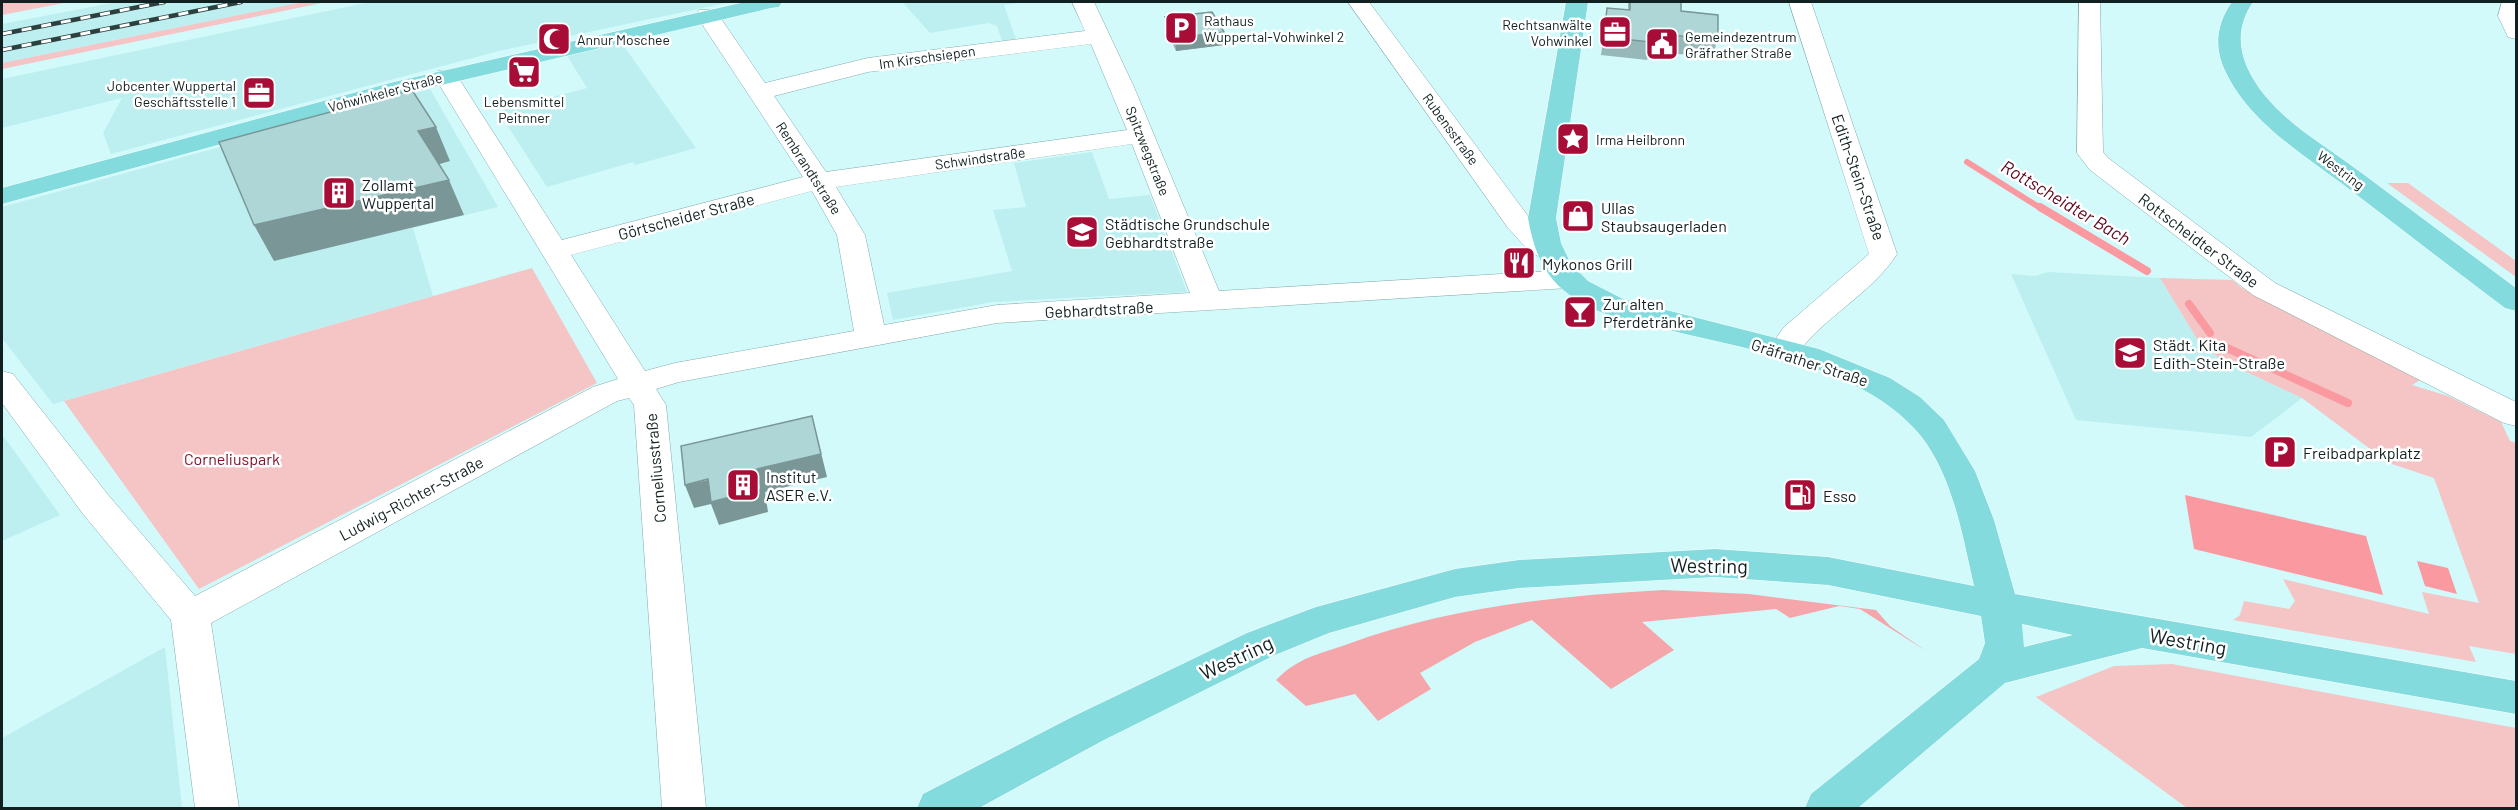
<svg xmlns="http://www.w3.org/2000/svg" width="2518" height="810" viewBox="0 0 2518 810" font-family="Barlow,sans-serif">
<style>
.built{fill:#bdeff0}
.green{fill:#f5c4c5}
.forest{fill:#f4a6aa}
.water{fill:#fa9aa0}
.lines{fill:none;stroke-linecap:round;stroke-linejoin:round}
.stream-far1{stroke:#fa9aa0;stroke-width:6}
.stream{stroke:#fa9aa0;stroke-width:8}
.minor-casing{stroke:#84aaaa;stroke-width:1}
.major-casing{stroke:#fff;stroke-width:1}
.minor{fill:#fff;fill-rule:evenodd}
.major{fill:#83dbdd;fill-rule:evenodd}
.rail-casing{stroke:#2d4040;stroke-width:4.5}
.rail{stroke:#fff;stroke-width:3;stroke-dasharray:10;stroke-linecap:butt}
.wall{fill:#96b8b8}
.shaded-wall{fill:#7a9696}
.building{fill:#aed6d6;stroke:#7a9696;stroke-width:1.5}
.labels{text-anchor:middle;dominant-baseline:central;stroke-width:5;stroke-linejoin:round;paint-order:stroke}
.far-poi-label{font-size:14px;fill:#112020;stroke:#fff;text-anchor:start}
.far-street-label{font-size:14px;fill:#112020;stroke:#fff}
.street-label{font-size:16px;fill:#112020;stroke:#fff}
.poi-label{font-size:16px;fill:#112020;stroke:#fff;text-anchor:start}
.park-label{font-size:16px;fill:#85142c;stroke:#fff}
.water-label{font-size:18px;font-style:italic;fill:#5d051b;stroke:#fff}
.near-street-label{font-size:20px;fill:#112020;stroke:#fff}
</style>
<rect width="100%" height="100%" fill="#d2fafb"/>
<g class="built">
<path d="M117,2H303L2,63V24Z"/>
<path d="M370,2H731L499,51L111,154L103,133L122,98L2,128V79Z"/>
<path d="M902,2H1029L1004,5L1016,39L1002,41L997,26L988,23L930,33Z"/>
<path d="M621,42L696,148L635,165L633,162L547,187L498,111L587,88L566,54Z"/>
<path d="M430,89L498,207L413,228L433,296L53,404L2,338V207Z"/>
<path d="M1092,152L1109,199L1150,195L1187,292L993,302L893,320L887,293L1012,271L993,210L1026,207L1014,163Z"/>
<path d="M2048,272L2160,278L2197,339L2221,360L2302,398L2251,437L2076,420L2011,274L2035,276Z"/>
<path d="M2,434L60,515L2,541Z"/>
<path d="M165,647L182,808H2V738Z"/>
</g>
<g class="green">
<path d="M2,2H69L2,15Z"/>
<path d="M303,2H327L2,69V63Z"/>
<path d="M2387,183H2408L2516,261V277Z"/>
<path d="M532,268L597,383L199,589L64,401Z"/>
<path d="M2160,278L2232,280L2242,288L2422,379L2412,385L2448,396L2501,422L2510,441L2516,443V654L2469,646L2476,662L2233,620L2240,615L2244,601L2289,609L2295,601L2283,579L2429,614L2422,592L2479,603L2434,478L2389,463L2302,398L2221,360L2197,339Z"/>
<path d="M2172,664L2516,728V808H2187L2036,697L2114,666Z"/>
</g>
<path class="forest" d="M1663,590L1749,594L1876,610L1890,626L1926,651L1860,609L1839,606L1790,618L1776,609L1642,622L1674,650L1611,689L1532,620L1475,642L1420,673L1431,689L1378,721L1355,694L1306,706L1276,680C1299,657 1317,655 1348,644C1450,607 1555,596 1663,590Z"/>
<g class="water">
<path d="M2185,495L2366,536L2383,595L2194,549Z"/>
<path d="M2417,561L2448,568L2457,594L2425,586Z"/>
</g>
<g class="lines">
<path class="stream-far1" d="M1967,162L2042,209"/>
<g class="stream">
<path d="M2040,207L2147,271"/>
<path d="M2189,304L2210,333"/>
<path d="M2227,348L2348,403"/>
</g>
<defs>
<g id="minor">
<path d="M1072,2H1094L1134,87L1219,291L1568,270L1578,273L1583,279L1578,285L1568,288L997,323L679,382L656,389L666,405L706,808H662L634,405L629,398L617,401L211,623L239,808H195L171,620L83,514L2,403V371L13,374L109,496L195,596L593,387L618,379L434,76L438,71H454L562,240L803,177L696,15L699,10H715L765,83L868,58L1085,31ZM1091,44L1127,130L826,172L774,96L868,72ZM1132,144L1190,293L997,305L884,325L865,235L836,187ZM812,191L837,235L854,331L675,363L645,371L571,255Z"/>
<path d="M1348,2H1369L1528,216L1562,252L1558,258C1535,264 1523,243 1508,228Z"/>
<path d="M1789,2H1811L1897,254C1871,295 1822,317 1794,358L1783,361L1772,358L1767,351L1784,327L1869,254Z"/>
<path d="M2079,2H2100L2103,152L2108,158L2275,283L2516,402V426L2504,423L2253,295L2090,170L2077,153Z"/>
<path d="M2502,2H2516V39L2508,37L2498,16Z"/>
</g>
<g id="major">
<path d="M745,2H782L779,7L771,8L407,93L2,204V188L394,82Z"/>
<path d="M1566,2H1588L1556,218L1561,243L1571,264L1588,281L1623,299L1819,349L1890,378L1920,397L1944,420L1975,471L1994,520L2015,594L2516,681V714L2142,648L2005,683L1858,808H1805L1811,794L1979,659L1985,643L1981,616L1828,585L1715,577L1519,588L1455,597L1329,633L1275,655L1102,741L979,808H917L923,794L1072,717L1247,633L1316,607L1455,569L1519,560L1715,549L1828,557L1974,586C1963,537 1953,477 1921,436C1863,365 1744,349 1660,328C1628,321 1593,314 1567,293C1542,274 1533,247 1528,218ZM2022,624L2073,635L2024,647Z"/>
<path d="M2232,2H2253C2239,22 2237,44 2247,67C2268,115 2322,143 2363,174C2414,212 2465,250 2516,288V311L2505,308C2454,270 2404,231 2353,192C2307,156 2247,123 2223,66C2214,43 2218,22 2232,2Z"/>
</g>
</defs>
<use href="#minor" class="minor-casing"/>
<use href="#major" class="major-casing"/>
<use href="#minor" class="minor"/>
<use href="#major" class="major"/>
<defs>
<g id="rail">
<path d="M2,34L164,2"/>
<path d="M2,50L241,2"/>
</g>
</defs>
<use href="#rail" class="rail-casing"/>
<use href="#rail" class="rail"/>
</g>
<g class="wall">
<path d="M1628,2H1681V11L1718,35L1714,53L1699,51L1698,56L1649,51L1647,60L1601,55L1607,8L1628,10Z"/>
<path d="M1165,17L1224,32V45L1176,51L1166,30Z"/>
</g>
<g class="shaded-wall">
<path d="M1224,32V45L1176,51L1175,38Z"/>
<path d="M436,127L450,161L433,166L418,131Z"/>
<path d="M449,180L464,215L274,261L254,225Z"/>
<path d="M812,416L827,477L765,492L768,512L719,525L711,504L694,508L685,485L757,469Z"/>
</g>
<g class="building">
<path d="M1630,2H1681V11L1718,15V35L1702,33V38L1651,33L1650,42L1604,37L1607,8L1630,10Z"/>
<path d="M1212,12L1224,32L1175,38L1165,17Z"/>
<path d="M412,90L436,127L418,131L449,180L254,225L219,142Z"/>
<path d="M812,416L821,454L757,469L761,489L711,502L708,479L685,485L681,446Z"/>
</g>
<defs>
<symbol id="parking-square" viewBox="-11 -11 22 22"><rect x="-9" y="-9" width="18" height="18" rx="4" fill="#a70d36" stroke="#fff"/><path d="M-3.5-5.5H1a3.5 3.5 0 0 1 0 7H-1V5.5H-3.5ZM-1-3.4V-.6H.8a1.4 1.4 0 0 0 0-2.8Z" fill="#fff"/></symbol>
<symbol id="office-square" viewBox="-11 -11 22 22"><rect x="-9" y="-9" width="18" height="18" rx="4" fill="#a70d36" stroke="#fff"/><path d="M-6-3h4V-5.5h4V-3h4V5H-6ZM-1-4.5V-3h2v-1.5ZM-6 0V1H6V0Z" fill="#fff"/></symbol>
<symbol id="mosque-square" viewBox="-11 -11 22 22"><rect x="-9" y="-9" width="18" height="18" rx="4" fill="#a70d36" stroke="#fff"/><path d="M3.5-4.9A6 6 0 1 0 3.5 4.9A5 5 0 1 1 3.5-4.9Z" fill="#fff"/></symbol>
<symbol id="civic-square" viewBox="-11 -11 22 22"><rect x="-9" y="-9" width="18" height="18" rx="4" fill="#a70d36" stroke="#fff"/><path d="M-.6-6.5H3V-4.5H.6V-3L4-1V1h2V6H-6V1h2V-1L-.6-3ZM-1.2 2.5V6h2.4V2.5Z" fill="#fff"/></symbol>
<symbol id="supermarket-square" viewBox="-11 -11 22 22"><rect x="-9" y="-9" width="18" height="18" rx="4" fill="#a70d36" stroke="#fff"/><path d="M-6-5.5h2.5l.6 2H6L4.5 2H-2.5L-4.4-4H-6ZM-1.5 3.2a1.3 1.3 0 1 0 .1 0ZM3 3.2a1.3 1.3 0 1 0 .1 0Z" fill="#fff"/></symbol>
<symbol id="sight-square" viewBox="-11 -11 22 22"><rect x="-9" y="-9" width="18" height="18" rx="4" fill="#a70d36" stroke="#fff"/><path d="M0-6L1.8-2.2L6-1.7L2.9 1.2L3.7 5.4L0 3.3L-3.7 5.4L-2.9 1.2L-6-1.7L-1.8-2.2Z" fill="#fff"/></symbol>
<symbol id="building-square" viewBox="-11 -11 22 22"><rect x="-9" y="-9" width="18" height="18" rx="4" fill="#a70d36" stroke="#fff"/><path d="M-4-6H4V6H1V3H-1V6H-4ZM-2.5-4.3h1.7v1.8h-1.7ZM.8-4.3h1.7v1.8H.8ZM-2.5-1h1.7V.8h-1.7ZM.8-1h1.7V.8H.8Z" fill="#fff"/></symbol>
<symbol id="shop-square" viewBox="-11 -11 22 22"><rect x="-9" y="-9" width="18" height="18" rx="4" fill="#a70d36" stroke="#fff"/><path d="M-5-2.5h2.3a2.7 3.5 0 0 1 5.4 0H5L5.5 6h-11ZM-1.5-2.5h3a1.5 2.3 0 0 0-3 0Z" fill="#fff"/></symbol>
<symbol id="school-square" viewBox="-11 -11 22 22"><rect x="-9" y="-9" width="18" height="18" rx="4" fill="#a70d36" stroke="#fff"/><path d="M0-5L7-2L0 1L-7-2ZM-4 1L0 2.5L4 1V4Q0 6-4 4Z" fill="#fff"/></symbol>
<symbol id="restaurant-square" viewBox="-11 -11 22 22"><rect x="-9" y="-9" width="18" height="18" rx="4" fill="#a70d36" stroke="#fff"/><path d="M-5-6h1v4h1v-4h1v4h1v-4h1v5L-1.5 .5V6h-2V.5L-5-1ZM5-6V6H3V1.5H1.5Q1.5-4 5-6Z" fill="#fff"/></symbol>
<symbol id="bar-square" viewBox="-11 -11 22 22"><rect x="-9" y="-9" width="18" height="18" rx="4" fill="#a70d36" stroke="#fff"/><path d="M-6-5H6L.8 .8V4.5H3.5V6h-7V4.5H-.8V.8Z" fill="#fff"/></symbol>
<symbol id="fuel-square" viewBox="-11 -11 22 22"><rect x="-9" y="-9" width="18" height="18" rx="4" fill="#a70d36" stroke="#fff"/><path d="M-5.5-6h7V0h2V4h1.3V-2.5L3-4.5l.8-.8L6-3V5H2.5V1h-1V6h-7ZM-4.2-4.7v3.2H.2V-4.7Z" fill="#fff"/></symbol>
</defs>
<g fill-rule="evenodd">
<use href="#parking-square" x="1162" y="9" width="38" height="38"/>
<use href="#office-square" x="1596" y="13" width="38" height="38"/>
<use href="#mosque-square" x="535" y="20" width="38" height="38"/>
<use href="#civic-square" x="1643" y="25" width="38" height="38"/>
<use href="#supermarket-square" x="505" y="53" width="38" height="38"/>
<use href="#office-square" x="240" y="74" width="38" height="38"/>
<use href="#sight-square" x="1554" y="120" width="38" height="38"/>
<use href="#building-square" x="320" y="174" width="38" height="38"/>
<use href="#shop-square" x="1559" y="197" width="38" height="38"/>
<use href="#school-square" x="1063" y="213" width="38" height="38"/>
<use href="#restaurant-square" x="1500" y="244" width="38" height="38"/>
<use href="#bar-square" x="1561" y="293" width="38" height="38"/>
<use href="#school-square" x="2111" y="334" width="38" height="38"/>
<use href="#parking-square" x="2261" y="433" width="38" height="38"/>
<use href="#building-square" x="724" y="466" width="38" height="38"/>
<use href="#fuel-square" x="1781" y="476" width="38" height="38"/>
</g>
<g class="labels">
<g class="far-poi-label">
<text x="1204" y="20">Rathaus<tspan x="1204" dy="16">Wuppertal-Vohwinkel 2</tspan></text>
<text x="1592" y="24" text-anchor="end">Rechtsanwälte<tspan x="1592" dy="16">Vohwinkel</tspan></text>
<text x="1685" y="36">Gemeindezentrum<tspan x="1685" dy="16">Gräfrather Straße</tspan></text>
<text x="577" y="39">Annur Moschee</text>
<text x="236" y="85" text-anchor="end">Jobcenter Wuppertal<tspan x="236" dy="16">Geschäftsstelle 1</tspan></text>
<text x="524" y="101" text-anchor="middle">Lebensmittel<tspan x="524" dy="16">Peitnner</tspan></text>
<text x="1596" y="139">Irma Heilbronn</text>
</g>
<g class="far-street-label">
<text transform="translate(927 57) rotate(-8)">Im Kirschsiepen</text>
<text transform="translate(385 92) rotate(-15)">Vohwinkeler Straße</text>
<text transform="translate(1451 129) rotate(54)">Rubensstraße</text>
<text transform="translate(1148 151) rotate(68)">Spitzwegstraße</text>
<text transform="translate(980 158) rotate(-8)">Schwindstraße</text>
<text transform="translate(809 168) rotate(57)">Rembrandtstraße</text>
<text transform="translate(2341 170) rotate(37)">Westring</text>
</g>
<g class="street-label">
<text transform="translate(1859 177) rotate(71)">Edith-Stein-Straße</text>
<text transform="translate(686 216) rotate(-15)">Görtscheider Straße</text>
<text transform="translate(2199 240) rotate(37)">Rottscheidter Straße</text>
<text transform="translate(1099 309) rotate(-3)">Gebhardtstraße</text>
<text transform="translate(1810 362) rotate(18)">Gräfrather Straße</text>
<text transform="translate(655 468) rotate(-95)">Corneliusstraße</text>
<text transform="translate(411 498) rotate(-28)">Ludwig-Richter-Straße</text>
</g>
<g class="poi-label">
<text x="362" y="184">Zollamt<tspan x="362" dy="18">Wuppertal</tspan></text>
<text x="1601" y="207">Ullas<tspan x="1601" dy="18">Staubsaugerladen</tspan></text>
<text x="1105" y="223">Städtische Grundschule<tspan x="1105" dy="18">Gebhardtstraße</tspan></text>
<text x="1542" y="263">Mykonos Grill</text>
<text x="1603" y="303">Zur alten<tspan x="1603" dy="18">Pferdetränke</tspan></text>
<text x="2153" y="344">Städt. Kita<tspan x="2153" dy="18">Edith-Stein-Straße</tspan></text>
<text x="2303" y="452">Freibadparkplatz</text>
<text x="766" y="476">Institut<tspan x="766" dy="18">ASER e.V.</tspan></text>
<text x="1823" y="495">Esso</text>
</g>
<g class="park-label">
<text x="232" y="458">Corneliuspark</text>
</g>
<g class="water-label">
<text transform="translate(2066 202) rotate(31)">Rottscheidter Bach</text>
</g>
<g class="near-street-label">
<text transform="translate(1709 565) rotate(1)">Westring</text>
<text transform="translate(2188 641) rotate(10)">Westring</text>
<text transform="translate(1236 657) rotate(-25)">Westring</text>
</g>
</g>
<rect width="2518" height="810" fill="none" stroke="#112020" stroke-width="6"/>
</svg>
